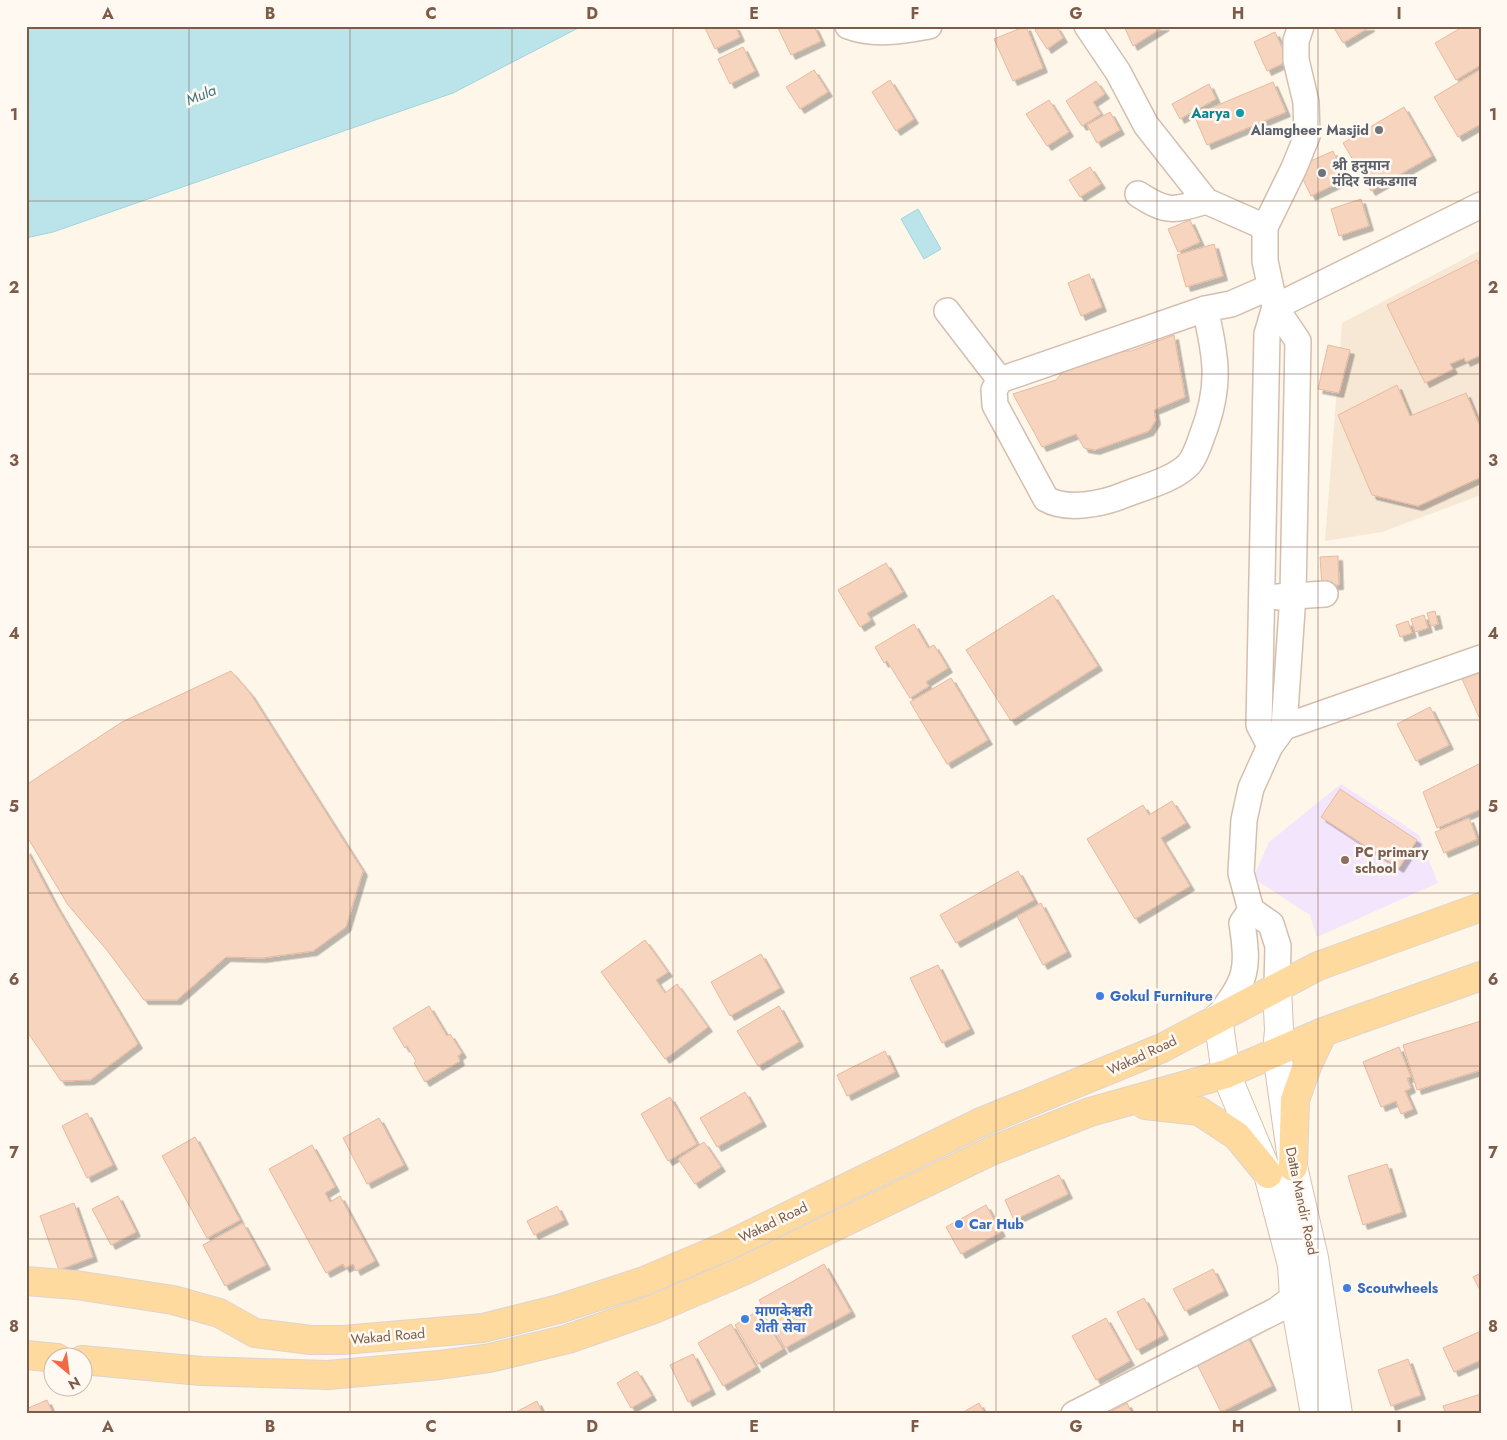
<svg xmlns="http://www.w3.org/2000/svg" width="1507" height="1440" viewBox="0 0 1507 1440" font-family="Jost,'Noto Sans Devanagari',sans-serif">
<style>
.residential{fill:#f7e8d6}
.education{fill:#f3e5fb}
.water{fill:#bbe4ea;stroke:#a0d4dd}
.building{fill:#f6d4be;stroke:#eab99d;filter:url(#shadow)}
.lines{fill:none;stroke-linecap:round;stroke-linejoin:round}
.street-casing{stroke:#d4bfaf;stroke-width:28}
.secondary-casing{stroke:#d8bfac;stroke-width:30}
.primary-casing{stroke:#ddd4d0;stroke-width:30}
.street{stroke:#fff;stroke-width:25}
.secondary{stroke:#fff;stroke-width:28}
.primary{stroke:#ffda9f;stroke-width:28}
.grid{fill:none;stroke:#7c5b49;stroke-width:1;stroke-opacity:0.55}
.culture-dot{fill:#0f9aa8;stroke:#fff9f1;stroke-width:2}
.worship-dot{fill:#6b7280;stroke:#fff9f1;stroke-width:2}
.education-dot{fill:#8d6e63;stroke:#fff9f1;stroke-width:2}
.shop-dot{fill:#3f7fe0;stroke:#fff9f1;stroke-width:2}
.labels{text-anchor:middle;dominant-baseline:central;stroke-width:5;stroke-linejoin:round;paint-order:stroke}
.culture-label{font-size:14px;font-weight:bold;fill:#0d838f;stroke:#fff9f1;text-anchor:end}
.worship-label{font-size:14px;font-weight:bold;fill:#5b616d;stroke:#fff9f1;text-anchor:end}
.education-label{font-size:14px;font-weight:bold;fill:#785e54;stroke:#fff9f1;text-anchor:start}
.shop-label{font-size:14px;font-weight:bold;fill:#366cbe;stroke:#fff9f1;text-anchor:start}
.street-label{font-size:14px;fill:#7c5b49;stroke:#fff9f1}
.water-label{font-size:15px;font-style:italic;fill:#3b7782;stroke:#fff9f1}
.neatline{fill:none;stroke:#7c5b49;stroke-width:2}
.grid-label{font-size:16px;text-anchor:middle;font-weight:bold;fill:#7c5b49}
</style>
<defs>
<filter id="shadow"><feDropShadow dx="4.5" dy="4.5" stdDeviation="0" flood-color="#0004"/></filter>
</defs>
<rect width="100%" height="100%" fill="#fef6e9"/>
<path class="residential" d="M1481,250V495L1382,532L1325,541L1342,323Z"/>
<path class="education" d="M1341,784L1419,835L1438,883L1317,937L1310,915L1253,878L1269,842Z"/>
<g class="water">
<path d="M26,26H582L453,93L53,232L26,238Z"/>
<path d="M918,209L941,249L924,259L901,219Z"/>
</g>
<g class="building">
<path d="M704,26H735L740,37L715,49Z"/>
<path d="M777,26H814L821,41L791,55Z"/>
<path d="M1026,26L1043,68L1013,81L994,39Z"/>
<path d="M1040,26H1056L1063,38L1047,49L1035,30Z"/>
<path d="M1124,26H1165L1133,46Z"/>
<path d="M1333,26H1370V27L1343,43Z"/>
<path d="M1464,26H1481V65L1456,80L1435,43Z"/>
<path d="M1275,32L1288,61L1267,71L1254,42Z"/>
<path d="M743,47L755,71L730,84L718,59Z"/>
<path d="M1481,69V124L1458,137L1434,97Z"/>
<path d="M814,70L828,92L800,109L786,87Z"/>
<path d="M890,80L914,119L896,131L872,92Z"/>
<path d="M1096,81L1105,94L1093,102L1101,114L1082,126L1066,101Z"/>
<path d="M1273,82L1286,112L1207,145L1194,115Z"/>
<path d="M1209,84L1216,99L1180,119L1172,104Z"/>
<path d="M1049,100L1069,132L1047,146L1026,114Z"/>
<path d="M1404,107L1432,156L1371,191L1343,143Z"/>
<path d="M1110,112L1120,130L1097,143L1087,125Z"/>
<path d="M1333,151L1346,179L1311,196L1297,167Z"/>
<path d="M1090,167L1101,184L1080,197L1069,180Z"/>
<path d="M1361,199L1369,226L1339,236L1331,209Z"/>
<path d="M1190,220L1200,242L1178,252L1168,229Z"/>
<path d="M1214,244L1223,276L1186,287L1177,255Z"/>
<path d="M1477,260L1481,268V355L1466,362L1464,358L1450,364L1453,369L1425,383L1387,305Z"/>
<path d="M1089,274L1102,307L1081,316L1068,283Z"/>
<path d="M1174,335L1185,397L1154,410L1156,420L1149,431L1095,450L1084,448L1076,434L1042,447L1013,394L1056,380L1065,369L1112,351H1131Z"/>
<path d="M1328,345L1350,350L1339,393L1318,389Z"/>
<path d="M1397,385L1410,416L1466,393L1481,429V477L1418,506L1372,495L1338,415Z"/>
<path d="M1338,556L1339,585L1322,586L1320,557Z"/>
<path d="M886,563L903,592L867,613L871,620L860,627L838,590Z"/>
<path d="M1053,595L1098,666L1011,721L966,650Z"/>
<path d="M1435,611L1438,624L1431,626L1427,613Z"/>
<path d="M1424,615L1428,628L1415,632L1411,619Z"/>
<path d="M1408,621L1412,633L1400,637L1396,625Z"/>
<path d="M914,624L928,648L934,645L948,668L926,682L929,686L910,698L887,661L884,663L875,647Z"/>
<path d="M1475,666L1481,678V717H1479L1459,672Z"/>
<path d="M231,671L250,693L363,871L346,927L313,951L262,958L226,957L177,1000H144L106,949L68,905L26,835V785L122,722Z"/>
<path d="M951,678L988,740L947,764L910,702Z"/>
<path d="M1430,707L1449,745L1416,761L1397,724Z"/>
<path d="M1481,763V809L1437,828L1423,792Z"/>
<path d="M1340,789L1417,840L1399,868L1321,817Z"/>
<path d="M1172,801L1186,823L1161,838L1190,886L1135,919L1087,839L1143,805L1149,815Z"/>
<path d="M1469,818L1477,839L1444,853L1435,832Z"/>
<path d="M26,849L55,904L138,1044L90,1080L61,1081L26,1030Z"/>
<path d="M1018,871L1034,900L956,943L940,915Z"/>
<path d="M1041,903L1067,952L1043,965L1017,916Z"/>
<path d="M645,940L668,972L656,980L665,993L677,984L708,1027L665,1059L601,972Z"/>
<path d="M761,954L780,988L730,1016L711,982Z"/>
<path d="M938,965L970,1029L942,1043L910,978Z"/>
<path d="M429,1006L447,1036L450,1034L462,1053L458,1056L460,1061L425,1082L414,1063L416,1061L407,1046L405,1048L393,1028Z"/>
<path d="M779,1006L799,1042L758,1066L737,1031Z"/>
<path d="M1481,1021V1070L1417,1090L1403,1045Z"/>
<path d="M1399,1047L1411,1077L1407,1078L1411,1088L1405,1091L1413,1109L1401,1114L1396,1101L1381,1107L1363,1062Z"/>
<path d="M885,1051L895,1072L847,1096L837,1075Z"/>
<path d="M745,1092L762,1122L717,1147L700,1118Z"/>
<path d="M670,1097L697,1144L668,1161L641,1114Z"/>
<path d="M87,1113L113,1165L87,1178L62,1126Z"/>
<path d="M379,1118L404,1165L367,1184L343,1138Z"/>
<path d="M195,1137L240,1220L207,1238L162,1156Z"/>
<path d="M704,1142L721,1167L695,1184L678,1159Z"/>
<path d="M312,1145L335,1187L325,1193L330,1202L340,1196L375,1261L356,1271L353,1264L345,1268L343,1264L326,1273L269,1169Z"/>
<path d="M1387,1164L1402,1212L1363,1225L1348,1176Z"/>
<path d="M1059,1175L1068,1194L1014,1220L1005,1200Z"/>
<path d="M118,1196L136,1232L111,1245L92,1209Z"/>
<path d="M74,1203L93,1257L59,1270L40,1216Z"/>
<path d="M986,1205L1001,1232L961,1254L946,1227Z"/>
<path d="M557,1206L564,1220L534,1235L527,1221Z"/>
<path d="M243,1223L266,1265L225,1286L203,1245Z"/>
<path d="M824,1264L851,1312L785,1348L759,1300Z"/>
<path d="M1213,1269L1224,1291L1185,1311L1173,1289Z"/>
<path d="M1481,1273V1292L1473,1277Z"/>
<path d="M1144,1298L1164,1335L1137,1350L1117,1312Z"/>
<path d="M759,1310L783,1349L758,1364L735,1325Z"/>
<path d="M1106,1318L1130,1361L1096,1380L1072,1336Z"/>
<path d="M731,1324L756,1367L723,1386L698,1343Z"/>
<path d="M1481,1331V1360L1454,1372L1443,1348Z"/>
<path d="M1246,1334L1272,1386L1221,1412L1195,1360Z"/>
<path d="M693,1354L711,1390L688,1402L670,1365Z"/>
<path d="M1408,1359L1421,1395L1391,1406L1378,1370Z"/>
<path d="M637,1371L652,1396L631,1408L617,1383Z"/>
<path d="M1481,1394V1414H1446L1443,1406Z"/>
<path d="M47,1400L53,1414H26V1409Z"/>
<path d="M537,1401L543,1414H512Z"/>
<path d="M979,1403L985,1414H960Z"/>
<path d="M1127,1403L1132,1414H1106Z"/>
</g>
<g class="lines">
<defs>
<g id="street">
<path d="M848,26C873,36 902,31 929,26"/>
<path d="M1087,26L1118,72L1146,125L1206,201L1265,227"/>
<path d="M1138,194C1167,213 1173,211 1206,201"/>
<path d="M1205,309C1217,359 1221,387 1202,436C1199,445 1195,457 1189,464C1174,480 1144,487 1124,495C1102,504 1067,511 1046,499L995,405L994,390L1000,380L1205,309L1231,304L1270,287"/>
<path d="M947,311L1000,380"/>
<path d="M1277,597L1325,594"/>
<path d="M1284,727L1481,658"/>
<path d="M1270,746L1259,725L1267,334L1275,307L1481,205"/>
<path d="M1251,910L1241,873L1244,820L1251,788L1270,746L1284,727L1293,595L1298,341L1275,307L1265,261V227L1294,168L1307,136L1306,102L1296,60V41L1301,26"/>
<path d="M1251,910L1271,924L1278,946L1277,987"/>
<path d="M1218,1017C1247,978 1249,971 1242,923L1251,910"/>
<path d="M1074,1414L1277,1310L1294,1297"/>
</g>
<g id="secondary">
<path d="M1277,987L1279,1030L1277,1053L1293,1167L1314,1258L1338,1414"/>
<path d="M1218,1017L1226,1074L1268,1174L1292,1265L1294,1297L1315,1414"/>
</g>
<g id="primary">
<path d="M1145,1105L1199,1111L1237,1136L1268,1174"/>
<path d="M1293,1167L1295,1100L1307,1066L1323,1032"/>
<path d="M26,1281L76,1285L173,1300L219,1313L255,1333L311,1340H343L483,1328L559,1309L644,1281L729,1245L979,1123L1162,1048L1318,966L1481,907"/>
<path d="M26,1355L57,1358"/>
<path d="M82,1360L202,1371L328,1375L439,1365L490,1358L568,1339L654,1309L741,1272L991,1151L1090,1112L1226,1074L1323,1032L1481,976"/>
</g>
</defs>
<use href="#street" class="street-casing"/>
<use href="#secondary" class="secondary-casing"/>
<use href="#primary" class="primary-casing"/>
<use href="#street" class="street"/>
<use href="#secondary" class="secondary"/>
<use href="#primary" class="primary"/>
</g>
<path class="grid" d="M189,26V1414M350,26V1414M512,26V1414M673,26V1414M834,26V1414M996,26V1414M1157,26V1414M1318,26V1414M26,201H1481M26,374H1481M26,547H1481M26,720H1481M26,893H1481M26,1066H1481M26,1239H1481"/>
<circle class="culture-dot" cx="1240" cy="113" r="5"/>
<g class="worship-dot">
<circle cx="1379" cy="130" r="5"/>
<circle cx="1322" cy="173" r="5"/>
</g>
<circle class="education-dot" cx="1345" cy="860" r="5"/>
<g class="shop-dot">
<circle cx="1100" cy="996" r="5"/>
<circle cx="959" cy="1224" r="5"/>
<circle cx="1347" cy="1288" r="5"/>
<circle cx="745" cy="1319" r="5"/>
</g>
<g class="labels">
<g class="culture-label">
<text x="1230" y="113">Aarya</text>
</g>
<g class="worship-label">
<text x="1369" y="130">Alamgheer Masjid</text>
<text x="1332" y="165" text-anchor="start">श्री हनुमान<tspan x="1332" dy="16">मंदिर वाकडगाव</tspan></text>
</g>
<g class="education-label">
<text x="1355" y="852">PC primary<tspan x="1355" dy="16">school</tspan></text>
</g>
<g class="shop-label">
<text x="1110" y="996">Gokul Furniture</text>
<text x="969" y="1224">Car Hub</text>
<text x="1357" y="1288">Scoutwheels</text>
<text x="755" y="1311">माणकेश्वरी<tspan x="755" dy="16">शेती सेवा</tspan></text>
</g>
<g class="street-label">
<text transform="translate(1142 1055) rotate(-25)">Wakad Road</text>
<text transform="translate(1302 1201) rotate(78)">Datta Mandir Road</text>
<text transform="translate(773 1222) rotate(-26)">Wakad Road</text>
<text transform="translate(388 1336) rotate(-5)">Wakad Road</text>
</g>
<g class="water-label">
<text transform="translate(201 95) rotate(-22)">Mula</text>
</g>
</g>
<rect width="1507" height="1440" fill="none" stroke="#fff9f1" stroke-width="55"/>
<g transform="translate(68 1372) rotate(151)"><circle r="24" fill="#fff9f1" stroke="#cbbaae"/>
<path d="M0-4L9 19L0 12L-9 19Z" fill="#f16945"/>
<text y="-8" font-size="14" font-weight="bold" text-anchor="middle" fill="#7c5b49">N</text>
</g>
<rect x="28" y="28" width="1452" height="1384" class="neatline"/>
<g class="grid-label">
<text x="108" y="19">A</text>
<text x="270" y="19">B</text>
<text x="431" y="19">C</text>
<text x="592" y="19">D</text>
<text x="754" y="19">E</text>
<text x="915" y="19">F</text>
<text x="1076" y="19">G</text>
<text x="1238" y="19">H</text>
<text x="1399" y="19">I</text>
<text x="14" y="120">1</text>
<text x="1493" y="120">1</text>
<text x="14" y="293">2</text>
<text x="1493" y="293">2</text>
<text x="14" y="466">3</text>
<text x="1493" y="466">3</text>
<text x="14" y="639">4</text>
<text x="1493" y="639">4</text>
<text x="14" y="812">5</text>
<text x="1493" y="812">5</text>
<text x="14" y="985">6</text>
<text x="1493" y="985">6</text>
<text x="14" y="1158">7</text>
<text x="1493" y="1158">7</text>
<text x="14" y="1332">8</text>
<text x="1493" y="1332">8</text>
<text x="108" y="1432">A</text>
<text x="270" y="1432">B</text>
<text x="431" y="1432">C</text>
<text x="592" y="1432">D</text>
<text x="754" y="1432">E</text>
<text x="915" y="1432">F</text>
<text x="1076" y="1432">G</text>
<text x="1238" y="1432">H</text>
<text x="1399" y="1432">I</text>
</g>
</svg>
